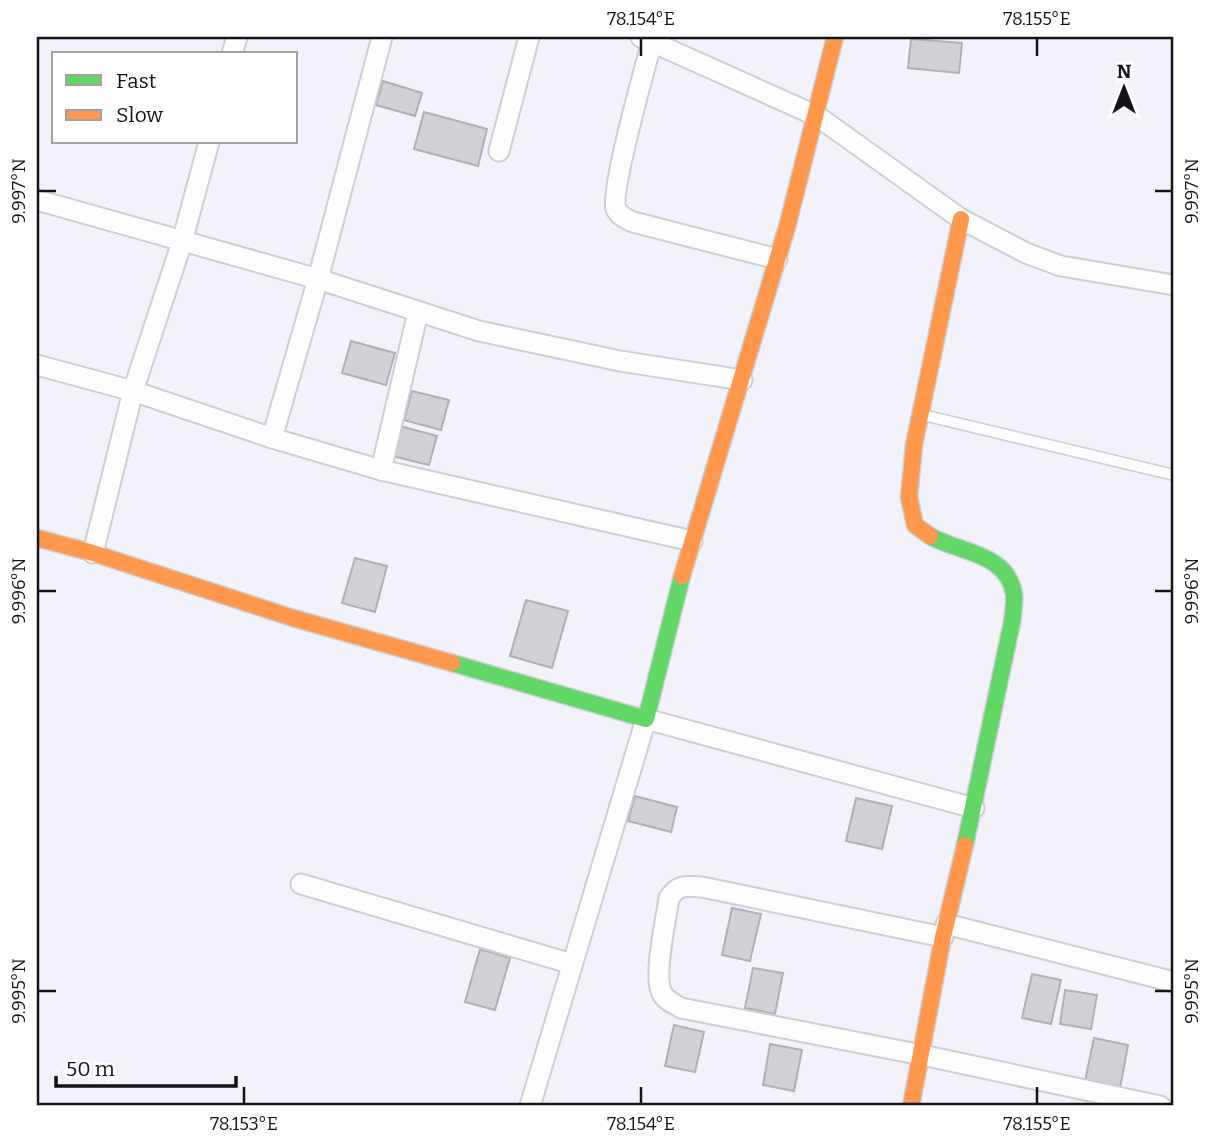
<svg xmlns="http://www.w3.org/2000/svg" width="1211" height="1143" viewBox="0 0 1211 1143" font-family="Bitter,serif">
<style>
.building{fill:#d0d1d7;stroke:#afb0b6;stroke-width:2}
.lines{fill:none;stroke-linecap:round;stroke-linejoin:round}
.lane-casing{stroke:#ccced3;stroke-width:13}
.street-casing{stroke:#ccced3;stroke-width:23}
.fast-casing{stroke:#ccced3;stroke-width:19}
.slow-casing{stroke:#ccced3;stroke-width:19}
.lane{stroke:#fdfdfe;stroke-width:10}
.street{stroke:#fdfdfe;stroke-width:19}
.fast{stroke:#63d668;stroke-width:16}
.slow{stroke:#ff974d;stroke-width:16}
.ticks{fill:none;stroke:#131419;stroke-width:2.5}
.neatline{fill:none;stroke:#131419;stroke-width:2.5}
.ticks-label{font-size:18px;text-anchor:middle;fill:#131419}
</style>
<rect width="100%" height="100%" fill="#f2f3fa"/>
<g class="building">
<path d="M911,39L962,43L959,73L908,68Z"/>
<path d="M383,81L422,93L415,116L376,105Z"/>
<path d="M424,112L487,129L478,166L414,149Z"/>
<path d="M351,341L395,353L386,385L342,373Z"/>
<path d="M412,391L449,400L441,430L404,420Z"/>
<path d="M400,426L437,436L429,465L392,456Z"/>
<path d="M355,558L387,566L375,612L342,603Z"/>
<path d="M526,600L568,611L552,668L510,656Z"/>
<path d="M635,796L677,807L671,832L628,821Z"/>
<path d="M856,798L892,806L882,849L846,841Z"/>
<path d="M732,908L761,914L750,961L722,955Z"/>
<path d="M480,949L510,958L495,1010L465,1002Z"/>
<path d="M753,968L783,973L775,1014L745,1008Z"/>
<path d="M1032,974L1061,980L1051,1024L1022,1018Z"/>
<path d="M1065,990L1097,995L1091,1029L1060,1024Z"/>
<path d="M674,1025L704,1032L695,1072L665,1066Z"/>
<path d="M1094,1038L1128,1045L1120,1088L1085,1081Z"/>
<path d="M770,1044L802,1050L794,1091L763,1085Z"/>
</g>
<g class="lines">
<defs>
<path id="lane" d="M923,415L1174,475"/>
<g id="street">
<path d="M641,37L817,116L961,219L1026,253L1061,266L1174,285"/>
<path d="M652,41C645,68 610,191 616,209C619,216 627,219 633,222L777,259"/>
<path d="M232,54L237,37"/>
<path d="M499,151L529,37"/>
<path d="M37,200L318,279L382,37"/>
<path d="M37,365L133,391L182,242L209,142"/>
<path d="M272,438L318,279L479,331L620,361L742,380"/>
<path d="M381,470L418,312"/>
<path d="M93,553L133,391L272,438L381,470L692,541"/>
<path d="M301,884L572,964"/>
<path d="M946,924L1174,982"/>
<path d="M943,937L702,887C685,886 679,884 669,898C666,920 654,972 661,991C664,1000 673,1003 681,1008L922,1055L1160,1106"/>
<path d="M530,1106L646,719L974,808"/>
</g>
<g id="fast">
<path d="M930,536C959,553 1007,552 1014,594C1015,603 1013,613 1012,622L965,845"/>
<path d="M452,663L646,719L682,576"/>
</g>
<g id="slow">
<path d="M930,536L915,525L909,497L914,445L961,219"/>
<path d="M37,538L93,553L293,618L452,663"/>
<path d="M682,576L787,227L835,37"/>
<path d="M911,1106L943,937L965,845"/>
</g>
</defs>
<use href="#lane" class="lane-casing"/>
<use href="#street" class="street-casing"/>
<use href="#fast" class="fast-casing"/>
<use href="#slow" class="slow-casing"/>
<use href="#lane" class="lane"/>
<use href="#street" class="street"/>
<use href="#fast" class="fast"/>
<use href="#slow" class="slow"/>
</g>
<path class="ticks" d="M641,38V56M1037,38V56M38,191H56M1155,191H1172M38,591H56M1155,591H1172M38,991H56M1155,991H1172M244,1087V1104M641,1087V1104M1037,1087V1104"/>
<rect width="1211" height="1143" fill="none" stroke="#ffffff" stroke-width="77"/>
<rect x="52" y="52" width="245" height="91" fill="#ffffff" stroke="#a1a1a3" stroke-width="2"/>
<rect x="66" y="75" width="35" height="10" fill="#63d668" stroke="#a1a1a3" stroke-width="2"/>
<text x="116" y="88" font-size="21" fill="#131419">Fast</text>
<rect x="66" y="110" width="35" height="10" fill="#ff974d" stroke="#a1a1a3" stroke-width="2"/>
<text x="116" y="122" font-size="21" fill="#131419">Slow</text>
<g transform="translate(1124 88)" stroke="#ffffff" stroke-width="5" paint-order="stroke">
<path d="M0-5L12 26L0 18L-12 26Z" fill="#131419"/>
<text y="-10" font-size="19" font-weight="bold" text-anchor="middle" fill="#131419">N</text>
</g>
<path d="M56 1076v10h180v-10" fill="none" stroke="#131419" stroke-width="3.5"/>
<text x="66" y="1076" font-size="21" fill="#131419" stroke="#ffffff" stroke-width="5" paint-order="stroke">50 m</text>
<rect x="38" y="38" width="1134" height="1066" class="neatline"/>
<g class="ticks-label">
<text x="641" y="25">78.154°E</text>
<text x="1037" y="25">78.155°E</text>
<text transform="translate(19 191) rotate(-90)" y="6">9.997°N</text>
<text transform="translate(1192 191) rotate(-90)" y="6">9.997°N</text>
<text transform="translate(19 591) rotate(-90)" y="6">9.996°N</text>
<text transform="translate(1192 591) rotate(-90)" y="6">9.996°N</text>
<text transform="translate(19 991) rotate(-90)" y="6">9.995°N</text>
<text transform="translate(1192 991) rotate(-90)" y="6">9.995°N</text>
<text x="244" y="1130">78.153°E</text>
<text x="641" y="1130">78.154°E</text>
<text x="1037" y="1130">78.155°E</text>
</g>
</svg>
